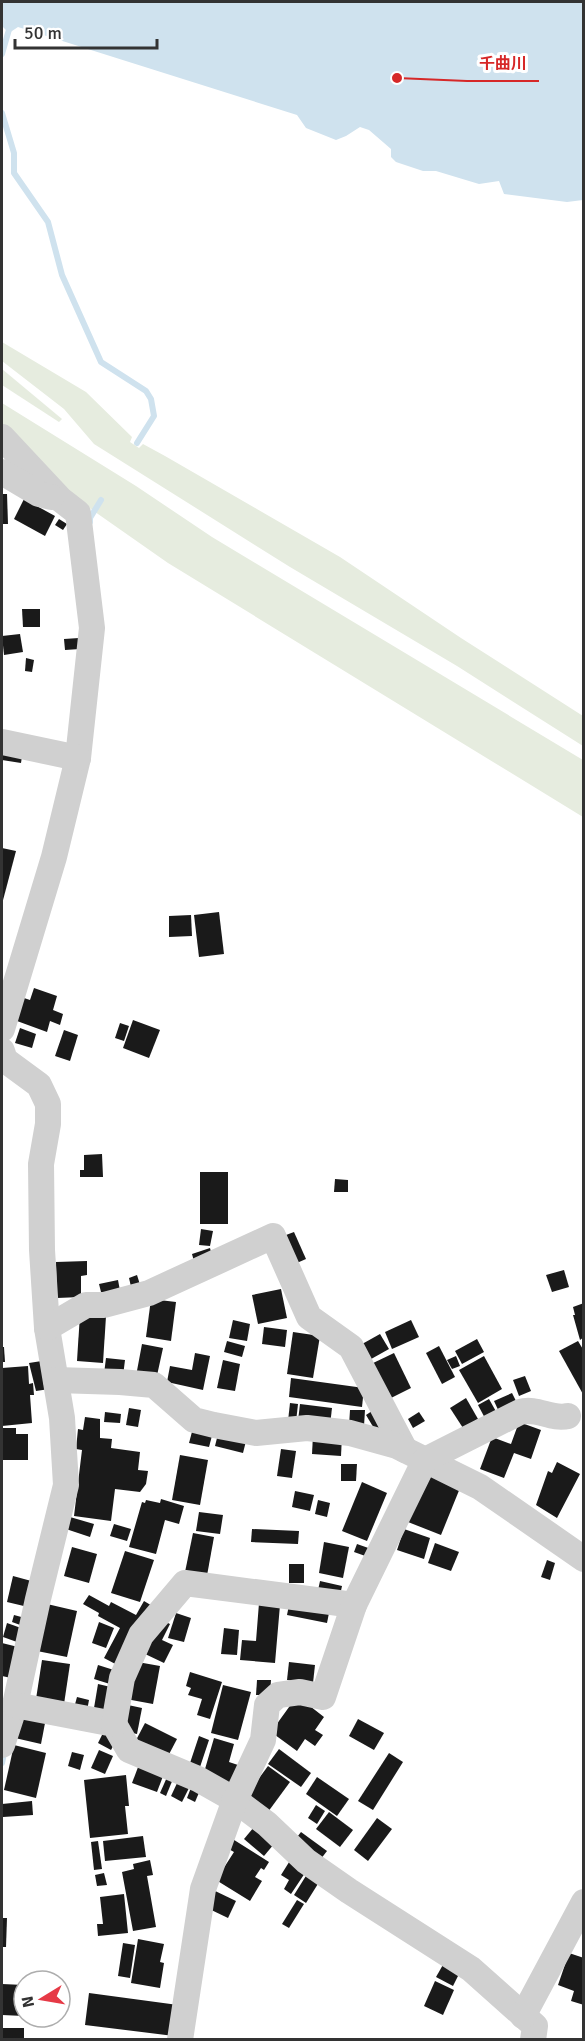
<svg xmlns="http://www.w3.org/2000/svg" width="585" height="2041" viewBox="0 0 585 2041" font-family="Signika,'Noto Sans JP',sans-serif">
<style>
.green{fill:#e6ecdf}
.water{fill:#cfe2ee}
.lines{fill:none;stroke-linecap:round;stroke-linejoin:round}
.stream{stroke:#cfe2ee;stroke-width:6}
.building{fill:#1a1a1a}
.minor{stroke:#d0d0d0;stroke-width:26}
.leader{fill:none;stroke:#d62828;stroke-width:2}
.callout-dot{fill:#d62828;stroke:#fff;stroke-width:2}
.callout-label{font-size:16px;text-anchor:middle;font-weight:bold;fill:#d62828;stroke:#fff;stroke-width:6;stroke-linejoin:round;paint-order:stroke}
</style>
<rect width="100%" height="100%" fill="#fff"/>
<g class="green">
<path d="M2,342L86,392L132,437L130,442L139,448L143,444L165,456L340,557L461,638L583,716V746L457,666L290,567L94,444L64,409L2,361Z"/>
<path d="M2,369L62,419L59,422L2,385Z"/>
<path d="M2,403L136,486L212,537L583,760V817L168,563L78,500L2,432Z"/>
</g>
<path class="water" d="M2,2H583V200L567,202L504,194L499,181L479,184L436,171H423L396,162L391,157V149L369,130L360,127L346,136L336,140L306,128L297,115L18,27L9,33L2,26Z"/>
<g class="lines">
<g class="stream">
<path d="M2,54L10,26"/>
<path d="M2,113L14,153V173L48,222L62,275L101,362L146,391L151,399L154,416L137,443"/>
<path d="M90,522V518L101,500"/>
<path d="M2,1763L5,1749"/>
</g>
</g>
<g class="building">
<path d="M2,494H7L8,524H2Z"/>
<path d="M24,499L55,516L45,536L14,519Z"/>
<path d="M59,519L67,524L63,530L55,525Z"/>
<path d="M22,609H40V627H23Z"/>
<path d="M20,634L23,652L4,655L2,636Z"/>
<path d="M79,638L80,649L65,650L64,639Z"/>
<path d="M26,658L34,660L32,672L25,671Z"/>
<path d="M2,748L23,750L21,763L2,760Z"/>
<path d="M2,848L16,851L2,904Z"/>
<path d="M219,912L224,954L199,957L194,915Z"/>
<path d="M191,915L192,936L169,937V916Z"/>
<path d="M34,988L57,996L53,1010L63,1014L60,1025L50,1021L47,1032L17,1021L24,998L30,1000Z"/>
<path d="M133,1020L160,1030L149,1058L123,1048Z"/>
<path d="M120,1023L129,1026L124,1041L115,1038Z"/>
<path d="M20,1028L36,1034L32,1048L15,1043Z"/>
<path d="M64,1030L78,1035L70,1061L55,1056Z"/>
<path d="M102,1154L103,1177H80V1170H84V1155Z"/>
<rect x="200" y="1172" width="28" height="52"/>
<path d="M335,1179L348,1180V1192H334Z"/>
<path d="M201,1229L213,1231L210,1246L199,1245Z"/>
<path d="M294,1232L306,1259L290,1266L278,1238Z"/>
<path d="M210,1248L213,1259L195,1265L192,1254Z"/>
<path d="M87,1261V1275L81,1276V1297L57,1298L56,1262Z"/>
<path d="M564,1270L569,1287L552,1292L546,1275Z"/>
<path d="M137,1275L141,1288L132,1291L129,1278Z"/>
<path d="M118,1280L121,1296L103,1300L99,1284Z"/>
<path d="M281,1289L287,1318L258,1324L252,1295Z"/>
<path d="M151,1299L176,1302L171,1341L146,1337Z"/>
<path d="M584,1303V1337L580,1340L573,1315H575L573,1307Z"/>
<path d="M80,1314L106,1316L103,1363L77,1361Z"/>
<path d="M233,1320L250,1324L247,1341L229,1338Z"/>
<path d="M411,1320L419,1337L392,1349L385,1332Z"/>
<path d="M264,1327L287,1330L285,1347L262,1344Z"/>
<path d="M293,1332L320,1336L313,1378L287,1374Z"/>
<path d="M380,1334L389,1349L364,1363L355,1348Z"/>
<path d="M477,1339L484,1352L462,1364L455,1351Z"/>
<path d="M227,1341L245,1346L242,1357L224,1352Z"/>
<path d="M578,1341L584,1351V1396L559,1351Z"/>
<path d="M142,1344L163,1348L156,1380L136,1376Z"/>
<path d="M439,1346L455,1377L442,1384L426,1353Z"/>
<path d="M2,1347H4L5,1362H2Z"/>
<path d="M195,1353L210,1356L203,1390L167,1382L170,1366L192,1370Z"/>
<path d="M394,1353L411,1388L387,1400L369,1365Z"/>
<path d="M456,1356L460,1366L452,1369L447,1360Z"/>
<path d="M484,1356L502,1389L478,1403L459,1370Z"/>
<path d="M106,1358L125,1360L123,1376L104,1374Z"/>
<path d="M48,1360L56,1388L36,1391L29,1363Z"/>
<path d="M223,1360L240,1364L235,1391L217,1388Z"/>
<path d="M28,1366L29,1384L33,1383L34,1395H30L32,1423L2,1426V1368Z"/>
<path d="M525,1376L531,1391L519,1396L513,1380Z"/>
<path d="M291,1378L364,1388L362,1407L289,1397Z"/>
<path d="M512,1393L518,1405L500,1414L494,1401Z"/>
<path d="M466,1398L478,1419L463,1428L450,1408Z"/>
<path d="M489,1399L498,1415L487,1422L478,1405Z"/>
<path d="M290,1403L298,1404L296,1422L288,1421Z"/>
<path d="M300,1404L332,1408L330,1425L298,1421Z"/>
<path d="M129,1408L141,1410L138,1427L126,1425Z"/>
<path d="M375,1409L387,1429L378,1435L366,1415Z"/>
<path d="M350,1410H365L364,1426H349Z"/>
<path d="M105,1412L121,1414L120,1423L104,1422Z"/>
<path d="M419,1412L425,1421L413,1428L408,1419Z"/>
<path d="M85,1417L100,1419V1438L112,1439L111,1448L140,1452L138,1470L148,1471L146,1484L140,1492L115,1489L111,1521L74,1516L82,1450L76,1449L78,1429L83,1430Z"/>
<path d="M519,1422L541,1430L531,1459L514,1453L504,1478L480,1469L492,1437L511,1444Z"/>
<path d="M2,1428H16V1434H28V1460H2Z"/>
<path d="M193,1428L213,1432L209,1447L189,1443Z"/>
<path d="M219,1430L247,1437L243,1453L215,1446Z"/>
<path d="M313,1435L342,1436L341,1456L312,1454Z"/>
<path d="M281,1449L296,1451L292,1478L277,1476Z"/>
<path d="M180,1455L208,1460L200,1505L172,1500Z"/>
<path d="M557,1462L580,1474L557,1518L536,1505L548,1471L552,1473Z"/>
<path d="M341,1464H357L356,1481H341Z"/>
<path d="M427,1475L460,1488L441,1535L408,1522Z"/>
<path d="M362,1482L387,1493L367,1541L342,1531Z"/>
<path d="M295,1491L314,1495L310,1511L292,1507Z"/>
<path d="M161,1499L184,1506L179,1524L165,1520L156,1554L129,1547L142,1502L145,1503L146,1500L160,1503Z"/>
<path d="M318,1500L330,1503L327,1517L315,1514Z"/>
<path d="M199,1512L223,1515L220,1534L196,1531Z"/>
<path d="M70,1517L94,1524L90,1537L66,1529Z"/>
<path d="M114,1524L131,1529L127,1541L110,1536Z"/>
<path d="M252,1529L299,1531L298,1544L251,1542Z"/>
<path d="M404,1529L430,1538L424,1559L397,1550Z"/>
<path d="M193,1533L214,1537L206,1581L184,1577Z"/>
<path d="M324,1542L349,1547L343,1578L319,1573Z"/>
<path d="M435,1543L459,1552L451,1571L428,1563Z"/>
<path d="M357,1544L374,1550L371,1558L354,1552Z"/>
<path d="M72,1547L97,1554L89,1583L64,1576Z"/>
<path d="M125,1551L154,1560L140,1602L111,1593Z"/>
<path d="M547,1560L555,1563L550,1580L541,1577Z"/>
<rect x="289" y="1564" width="15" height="19"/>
<path d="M13,1576L35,1582L28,1607L7,1602Z"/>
<path d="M320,1581L342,1586L339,1600L317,1595Z"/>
<path d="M89,1595L109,1606L111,1602L136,1615L144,1601L154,1607L121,1667L104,1658L120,1628L98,1616L99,1613L83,1604Z"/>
<path d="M290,1600L330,1608L327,1623L287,1615Z"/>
<path d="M259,1603L280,1605L275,1663L240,1660L242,1640L256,1641Z"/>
<path d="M47,1604L77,1611L67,1657L37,1651Z"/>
<path d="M176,1613L191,1618L184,1642L168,1638Z"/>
<path d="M14,1615L25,1618L23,1626L12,1622Z"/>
<path d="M158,1618L170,1624L162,1640L173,1645L164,1663L143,1653Z"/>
<path d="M99,1622L114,1628L106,1648L92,1643Z"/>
<path d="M7,1623L21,1628L17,1642L3,1637Z"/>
<path d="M224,1628L239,1630L237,1655L221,1654Z"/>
<path d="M2,1643L18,1647L11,1678L2,1676Z"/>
<path d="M42,1660L70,1664L64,1704L36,1699Z"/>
<path d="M132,1661L160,1666L153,1704L126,1699Z"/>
<path d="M289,1662L315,1665L313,1683L287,1680Z"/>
<path d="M98,1665L117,1671L113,1685L94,1679Z"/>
<path d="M190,1672L222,1682L210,1719L197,1715L202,1699L188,1695L191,1688L186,1686Z"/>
<path d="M257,1680H271L270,1695H256Z"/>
<path d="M98,1684L115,1688L111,1712L94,1708Z"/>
<path d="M223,1685L251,1692L238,1740L211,1733Z"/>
<path d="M297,1696L324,1717L315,1730L323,1735L315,1746L305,1739L297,1751L271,1732Z"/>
<path d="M77,1697L89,1700L87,1711L74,1708Z"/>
<path d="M128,1705L142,1708L137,1734L122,1731Z"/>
<path d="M21,1713L46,1718L41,1744L15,1738Z"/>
<path d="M358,1719L384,1733L374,1750L349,1736Z"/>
<path d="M145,1723L177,1739L166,1760L134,1744Z"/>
<path d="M105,1729L118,1737L111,1750L98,1743Z"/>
<path d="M199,1736L209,1740L198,1773L188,1769Z"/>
<path d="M214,1738L234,1744L229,1762L241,1766L235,1785L203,1776Z"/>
<path d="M14,1745L46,1753L36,1798L4,1790Z"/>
<path d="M279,1749L311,1773L301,1787L268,1764Z"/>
<path d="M99,1750L113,1756L105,1774L91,1768Z"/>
<path d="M72,1752L84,1755L80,1770L68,1766Z"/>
<path d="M389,1753L403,1762L373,1810L358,1801Z"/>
<path d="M140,1762L165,1771L157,1792L132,1783Z"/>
<path d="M268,1766L290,1782L265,1816L243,1800Z"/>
<path d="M126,1775L129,1806H125L128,1834L90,1838L84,1780Z"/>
<path d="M168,1775L173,1779L166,1796L160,1793Z"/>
<path d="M317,1777L349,1799L337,1816L306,1794Z"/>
<path d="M179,1779L191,1784L182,1802L171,1796Z"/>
<path d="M192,1785L201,1788L195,1802L187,1798Z"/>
<path d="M32,1801L33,1815L3,1817L2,1804Z"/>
<path d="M316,1805L325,1811L317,1824L308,1818Z"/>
<path d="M329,1812L353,1830L340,1847L316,1829Z"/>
<path d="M377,1818L392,1829L368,1861L354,1850Z"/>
<path d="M254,1827L274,1844L264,1856L244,1839Z"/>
<path d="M301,1832L327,1851L317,1864L291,1845Z"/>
<path d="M143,1836L146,1857L105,1861L103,1841Z"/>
<path d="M231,1838L269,1862L264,1870L261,1868L255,1877L262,1881L250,1901L216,1880L234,1852L225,1847Z"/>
<path d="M98,1841L102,1869L94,1870L91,1842Z"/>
<path d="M291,1859L307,1870L291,1894L284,1889L289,1880L281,1875Z"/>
<path d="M150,1860L153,1875L147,1876L156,1927L133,1931L122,1872L134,1869L133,1864Z"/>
<path d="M309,1871L321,1879L306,1903L294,1895Z"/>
<path d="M104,1873L107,1885L97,1886L95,1875Z"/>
<path d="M211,1889L236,1901L228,1918L203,1906Z"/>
<path d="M124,1894L128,1933L98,1936L97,1924H103L100,1897Z"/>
<path d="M297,1900L304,1904L289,1928L282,1924Z"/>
<path d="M2,1918H7L6,1947H2Z"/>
<path d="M138,1939L164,1944L160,1962L164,1963L160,1988L131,1983Z"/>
<path d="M123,1943L135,1945L130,1978L118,1976Z"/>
<path d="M569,1953L584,1958V2005L571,2001L574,1991L558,1985Z"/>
<path d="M444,1963L460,1972L453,1986L436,1977Z"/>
<path d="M435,1981L454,1990L443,2015L424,2006Z"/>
<path d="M2,1984L24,1985V2016L2,2015Z"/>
<path d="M89,1993L178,2005L174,2036L85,2025Z"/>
<rect x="2" y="2028" width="22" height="12"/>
</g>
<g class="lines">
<g class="minor">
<path d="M2,437L60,499L78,513L92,628L78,758L54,857L2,1029"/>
<path d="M2,472L39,494L51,497"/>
<path d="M2,742L78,758"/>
<path d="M2,1051L5,1060L39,1085L48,1104V1124L41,1164L42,1250L47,1328L62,1418L66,1485L38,1599L15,1705L2,1745"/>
<path d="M47,1328L86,1305H104L149,1293L273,1236L309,1317L351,1347L405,1450"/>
<path d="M56,1380L120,1382L154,1385L194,1420L214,1425L256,1433L307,1428L350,1433L397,1446L480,1487L584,1559"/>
<path d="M15,1705L114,1724L129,1750L198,1779L235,1800L267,1824L306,1861L349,1891L471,1969L535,2026L533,2040"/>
<path d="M114,1724L122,1678L141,1635L185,1583L354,1605"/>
<path d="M523,2016L584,1902"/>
<path d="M180,2040L203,1889L235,1800L263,1740L267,1705L278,1695L300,1692L323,1697L354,1605L425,1460L520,1412C537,1407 551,1420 568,1416"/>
</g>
</g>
<path class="leader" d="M397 78L467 81H539"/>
<circle class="callout-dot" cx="397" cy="78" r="6"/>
<g class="callout-label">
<text x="503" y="69">千曲川</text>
</g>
<rect width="585" height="2041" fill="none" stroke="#333333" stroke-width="6"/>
<g transform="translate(42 1999) rotate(259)"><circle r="28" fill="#ffffff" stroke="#adadad" stroke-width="1.5"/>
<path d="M0-4.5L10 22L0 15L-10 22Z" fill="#e63946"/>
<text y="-9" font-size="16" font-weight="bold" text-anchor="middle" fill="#333333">N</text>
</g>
<path d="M15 39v9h142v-9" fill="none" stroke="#333333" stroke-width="3"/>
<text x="24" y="39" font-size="18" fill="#333333" stroke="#ffffff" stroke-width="4.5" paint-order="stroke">50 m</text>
</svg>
